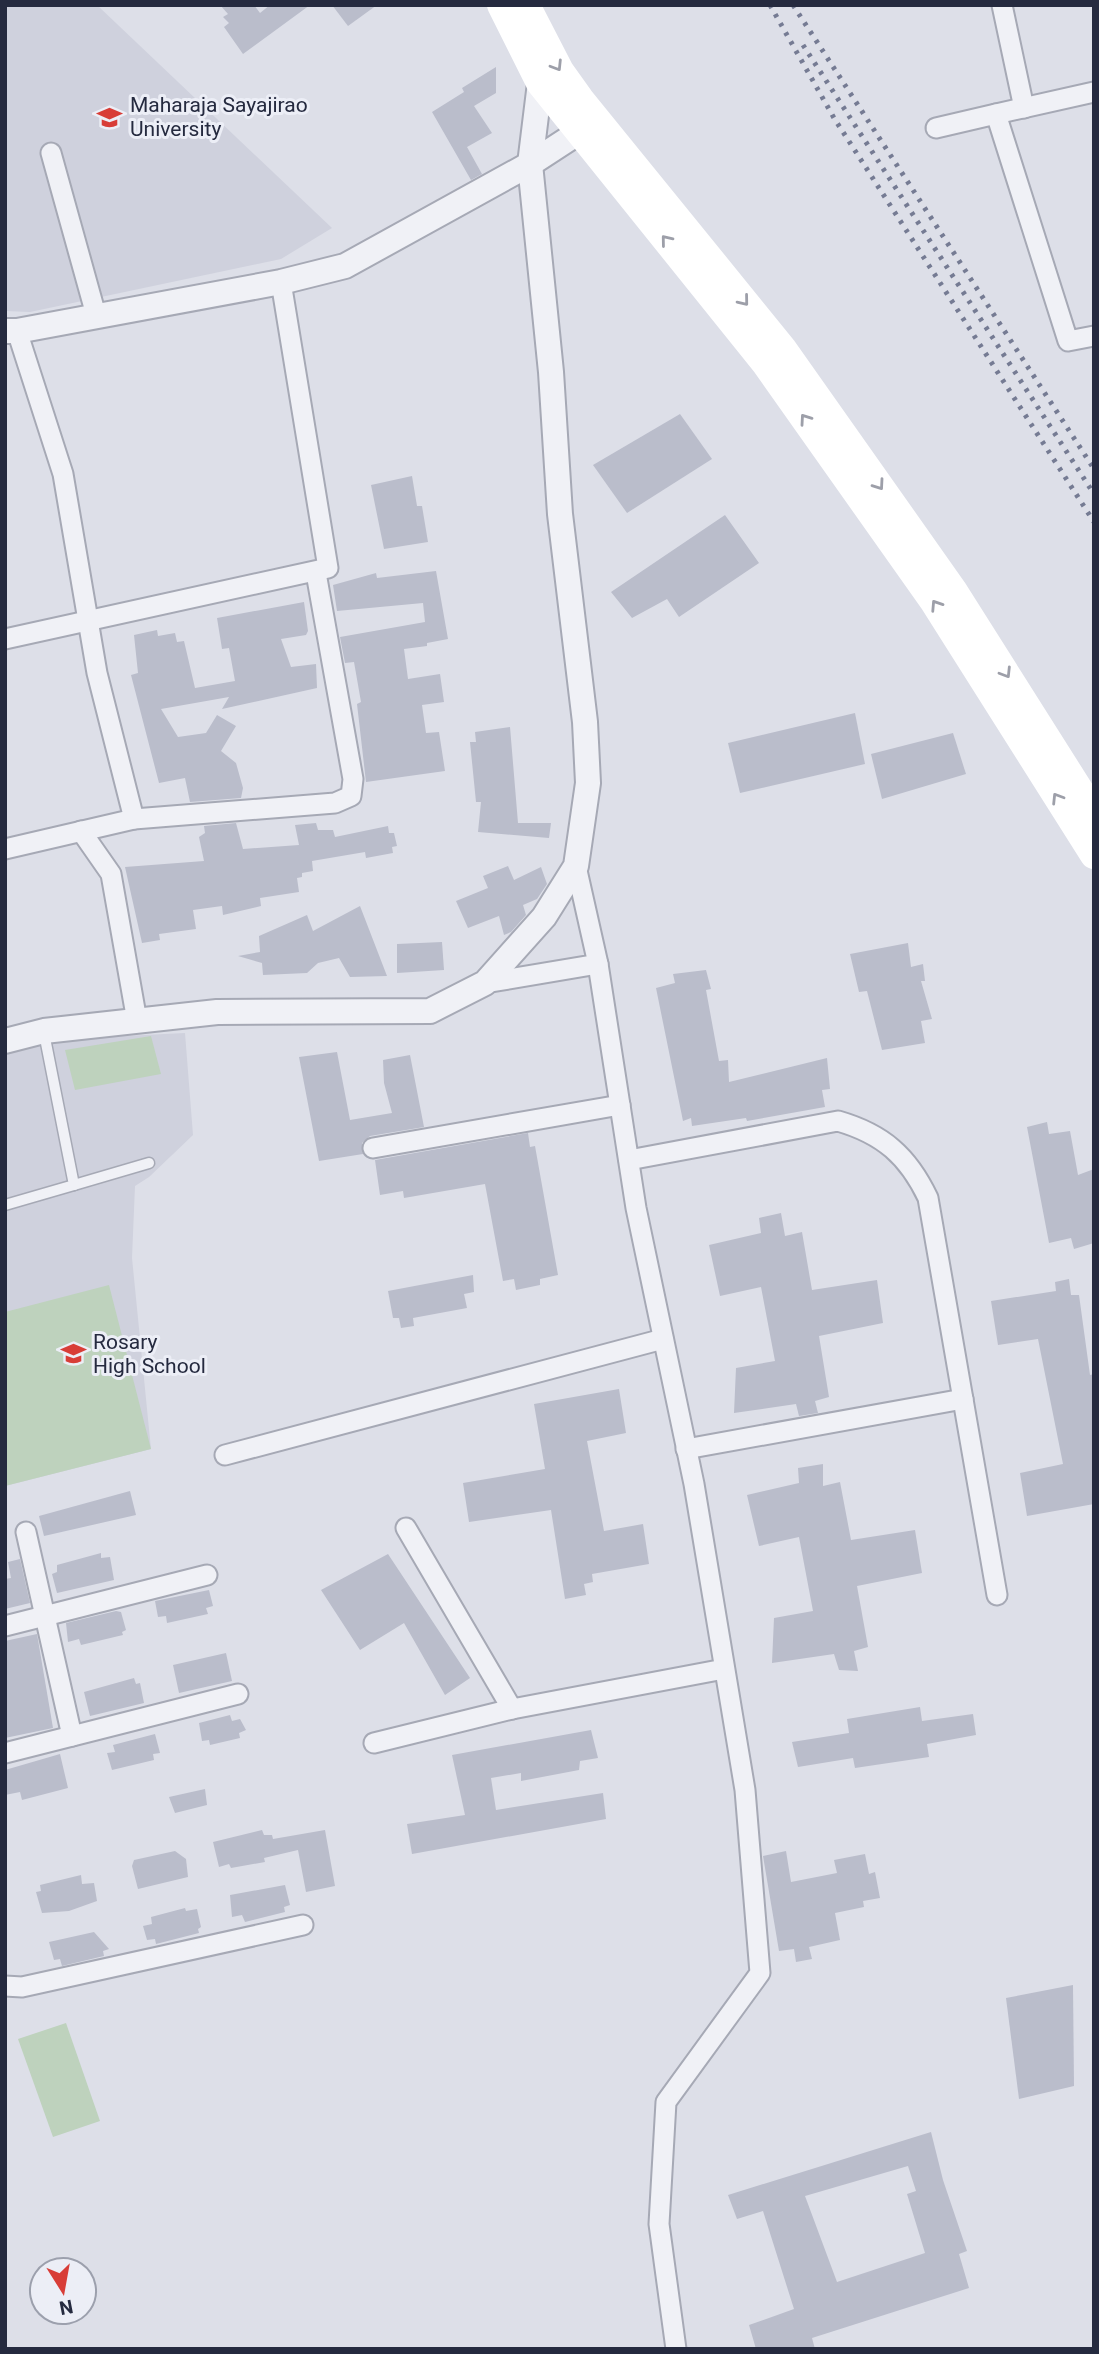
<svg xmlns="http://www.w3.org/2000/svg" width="1099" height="2354" viewBox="0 0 1099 2354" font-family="Roboto,sans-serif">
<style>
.built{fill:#cfd1dd}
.green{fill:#bed2bd}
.building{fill:#babdcb;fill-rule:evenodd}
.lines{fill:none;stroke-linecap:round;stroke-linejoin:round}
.service-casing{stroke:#a6a9b5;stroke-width:13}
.minor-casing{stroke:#a6a9b5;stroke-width:23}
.tertiary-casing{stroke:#a6a9b5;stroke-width:28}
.service{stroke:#f0f1f6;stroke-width:10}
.minor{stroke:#f0f1f6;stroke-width:19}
.tertiary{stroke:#f0f1f6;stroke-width:24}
.secondary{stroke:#fff;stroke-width:28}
.rail{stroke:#757b93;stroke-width:5;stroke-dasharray:3.5 7;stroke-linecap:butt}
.oneway{stroke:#9d9fa9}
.labels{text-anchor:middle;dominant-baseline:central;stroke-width:6;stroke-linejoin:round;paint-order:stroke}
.poi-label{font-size:21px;fill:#252a3f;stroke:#eceef6;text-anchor:start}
</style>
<rect width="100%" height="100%" fill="#dddfe8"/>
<g class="built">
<path d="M5,5H97L332,228L281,259L30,312L5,311Z"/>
<path d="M185,1033L193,1135L149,1177L135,1186L132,1258L151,1449L5,1486V1051L43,1040Z"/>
</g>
<g class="green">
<path d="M151,1036L161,1074L75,1090L65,1050Z"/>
<path d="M109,1285L151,1449L5,1486V1312Z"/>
<path d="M66,2023L100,2121L53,2137L18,2039Z"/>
</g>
<g class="building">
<path d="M220,5H254L260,13L270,5H310L243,54L224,27L229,23L223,17L228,14Z"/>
<path d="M332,5H377L348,26Z"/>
<path d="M496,67V93L474,106L492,133L467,147L482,174L471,180L432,112L464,92L462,88Z"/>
<path d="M680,414L712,459L627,513L593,465Z"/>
<path d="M412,476L417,506H422L428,542L384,549L371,485Z"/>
<path d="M725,515L759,563L679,617L667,599L632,618L611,592Z"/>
<path d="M436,571L448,639L427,643V646L404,649L408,679L440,674L444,702L422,705L426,733L439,732L445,771L366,782L357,704L361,702L354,662L345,663L340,637L425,622L423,603L337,611L333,585L376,573L377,578Z"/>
<path d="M304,602L308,631L306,635L281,639L291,667L316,664L317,688L222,709L229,697L161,709L178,737L206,733L217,715L236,726L221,751L236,763L243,788L241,798L190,802L185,778L159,783L131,675L138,673L134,635L157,630L158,636L175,633L177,642L184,641L195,688L235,681L229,648L222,649L217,618Z"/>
<path d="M855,713L865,764L740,793L728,743Z"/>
<path d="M510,727L518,823H551L549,838L478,832L481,802H476L470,742H476L475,732Z"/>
<path d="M953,733L966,774L882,799L871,754Z"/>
<path d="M236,823L243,849L299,845L295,825L316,823L318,830H333L335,837L388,826L389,833H394L397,846L392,847L393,853L366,858L365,852L312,861L313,871L302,873V877L297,878L299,892L260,898L261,906L223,915L222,906L193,910L196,929L159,934L160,940L142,943L125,867L204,861L199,837L205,833L204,826Z"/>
<path d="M508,866L514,880L541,867L547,884L537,899L523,905L526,915L511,932L504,935L499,916L468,928L456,901L488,888L483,876Z"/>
<path d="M360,906L387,976L350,977L339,958L318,963L307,973L263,975L262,963L238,956L260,952L259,936L307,915L313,931Z"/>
<path d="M442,942L444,970L397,973V944Z"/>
<path d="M908,943L911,967L923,964L925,981H921L932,1019L921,1021L925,1043L882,1050L867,991L859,992L850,954Z"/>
<path d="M706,970L711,989L706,990L719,1061L728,1060L729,1082L827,1058L830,1089L822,1090L825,1107L747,1121L746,1118L692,1126L691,1118L683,1121L656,988L675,983L673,974Z"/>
<path d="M337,1052L350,1120L392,1113L384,1083L383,1060L410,1055L424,1127L370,1136L362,1143L363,1154L319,1161L299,1057Z"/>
<path d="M1047,1122L1049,1134L1070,1131L1078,1175L1094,1169V1243L1074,1249L1071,1238L1049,1243L1027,1127Z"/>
<path d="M528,1133L530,1147L535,1146L558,1275L540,1279V1285L516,1290L514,1279L503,1281L485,1184L404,1198L403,1191L380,1195L375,1160Z"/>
<path d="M781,1213L785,1236L802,1232L812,1290L877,1280L883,1323L819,1336L829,1397L815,1401L818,1413L799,1416L796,1404L734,1413L736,1368L775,1361L761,1287L720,1296L709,1245L761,1233L759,1218Z"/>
<path d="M473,1275L474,1292L464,1294L467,1308L413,1318L414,1326L401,1328L399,1318H393L388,1291Z"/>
<path d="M1069,1279L1071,1295H1079L1090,1375L1094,1374V1504L1027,1516L1020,1473L1063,1464L1038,1339L998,1345L991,1301L1056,1291L1055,1282Z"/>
<path d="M619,1389L626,1433L587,1441L604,1531L643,1524L649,1564L592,1574L593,1582L584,1584L586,1595L565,1599L551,1510L469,1522L463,1483L545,1469L534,1404Z"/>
<path d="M823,1464V1486L840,1482L851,1540L915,1530L922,1573L857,1586L868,1647L854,1651L858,1671L839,1670L834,1654L772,1663L774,1618L813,1611L799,1537L759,1546L747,1495L799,1483L798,1468Z"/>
<path d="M130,1491L136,1515L44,1536L39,1516Z"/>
<path d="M101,1553V1558L110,1557L114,1580L57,1593L52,1574L57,1572V1565Z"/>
<path d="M388,1554L470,1678L445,1695L404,1623L360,1650L321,1590Z"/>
<path d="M20,1559L30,1603L5,1609V1579L11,1578L8,1562Z"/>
<path d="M209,1590L213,1606L206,1608L208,1614L167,1623L166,1616L158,1617L155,1601Z"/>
<path d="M116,1611L121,1612L126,1630L122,1632L123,1635L81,1645L79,1639L68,1642L66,1623Z"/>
<path d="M37,1634L53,1728L5,1738V1641Z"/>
<path d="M226,1653L232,1681L179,1693L173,1665Z"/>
<path d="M134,1678L136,1684L140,1683L144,1703L90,1716L84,1692Z"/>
<path d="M920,1707L922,1721L973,1714L976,1735L927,1744L929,1757L855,1768L853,1758L798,1767L792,1742L849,1733L847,1719Z"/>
<path d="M230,1715L232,1721L240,1719L246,1730L239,1733L240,1738L210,1745L209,1740L202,1741L199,1723Z"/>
<path d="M591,1730L598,1758L580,1761L579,1770L521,1781V1773L491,1778L496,1810L603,1793L606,1819L412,1854L407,1824L465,1815L452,1755Z"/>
<path d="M155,1734L160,1753L153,1754L154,1760L112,1770L107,1753L115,1752L113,1745Z"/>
<path d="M60,1754L68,1788L22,1800L20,1792L5,1795V1770Z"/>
<path d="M205,1789L207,1805L175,1813L169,1797Z"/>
<path d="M262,1830L264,1835H272L273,1839L325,1830L335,1886L306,1892L298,1850L264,1858L265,1862L231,1868L229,1864L219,1867L213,1842Z"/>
<path d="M175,1851L186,1859L188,1877L138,1889L132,1866L134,1860Z"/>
<path d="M786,1851L791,1882L837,1873L834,1860L865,1854L869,1874L875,1872L880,1898L863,1901L864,1907L835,1913L840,1940L809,1947L812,1959L796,1962L794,1949L779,1951L763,1856Z"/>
<path d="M81,1875L82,1884L94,1883L97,1901L69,1911L42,1913L36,1892L41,1891L40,1885Z"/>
<path d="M285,1885L290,1905L284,1907L285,1912L245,1922L242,1915L232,1917L230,1895Z"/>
<path d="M185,1908L186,1911L197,1909L201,1927L198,1929L199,1933L156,1944L155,1939L147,1940L143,1926L152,1924L151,1917Z"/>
<path d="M94,1932L109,1949L103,1951L104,1956L62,1966L60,1959L54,1960L49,1942Z"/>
<path d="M1073,1985L1074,2086L1019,2099L1006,1998Z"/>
<path d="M931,2132L943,2180L967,2251L959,2254L969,2288L812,2338L815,2349H756L749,2325L794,2309L763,2211L737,2219L728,2195ZM908,2166L916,2191L907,2194L925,2253L837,2282L805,2196Z"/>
</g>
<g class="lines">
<defs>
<g id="service">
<path d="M74,1185L149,1163"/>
<path d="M5,1205L74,1185L44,1033"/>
</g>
<g id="minor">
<path d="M1002,5L1024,108"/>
<path d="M1094,92L996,114L1068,341L1094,336"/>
<path d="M936,128L996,114"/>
<path d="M51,153L96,315"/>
<path d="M5,639L328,568L281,282"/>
<path d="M134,819L335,803L351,796L353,779L316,573"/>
<path d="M81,831L111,874L137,1021"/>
<path d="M5,849L134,819L97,673L63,474L17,331"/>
<path d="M598,964L636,1208L694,1484L745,1790L760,1973L666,2102L659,2224L676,2349"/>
<path d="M485,983L598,964L576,866"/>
<path d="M373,1148L620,1105"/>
<path d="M629,1160L838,1121C883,1134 908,1156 928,1198L997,1595"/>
<path d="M686,1449L963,1399"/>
<path d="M225,1455L663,1339"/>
<path d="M406,1528L512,1709"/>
<path d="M26,1532L72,1736"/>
<path d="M5,1626L207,1575"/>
<path d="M374,1743L512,1709L724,1669"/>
<path d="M5,1753L238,1694"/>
<path d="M5,1986L22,1987L303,1925"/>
</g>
<g id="tertiary">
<path d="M5,331H17L281,282L345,266L530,164L596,121"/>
<path d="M5,1041L44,1031L217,1012L430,1011L485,983L544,917L576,866L588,783L585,722L560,514L551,372L530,164L540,83"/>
</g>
</defs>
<use href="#service" class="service-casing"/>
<use href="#minor" class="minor-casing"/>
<use href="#tertiary" class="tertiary-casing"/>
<use href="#service" class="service"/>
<use href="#minor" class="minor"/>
<use href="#tertiary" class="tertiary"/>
<g class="secondary">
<path d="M501,5L540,83L765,363L934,602L1094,855"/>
<path d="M526,5L560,71L580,99L783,349L953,590L1094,813"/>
</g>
<g class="rail">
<path d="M770,5L834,118L1094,522"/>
<path d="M793,5L1094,469"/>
<path d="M803,45L1094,494"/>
</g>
</g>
<defs><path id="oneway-chevron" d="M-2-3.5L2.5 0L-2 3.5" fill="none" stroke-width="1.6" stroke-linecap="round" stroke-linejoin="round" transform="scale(1.75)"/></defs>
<g class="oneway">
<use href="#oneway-chevron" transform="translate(557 66) rotate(58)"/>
<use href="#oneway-chevron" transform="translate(666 240) rotate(-129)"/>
<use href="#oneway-chevron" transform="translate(744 301) rotate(51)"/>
<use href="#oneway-chevron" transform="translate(805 419) rotate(-125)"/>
<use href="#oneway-chevron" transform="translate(879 485) rotate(55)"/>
<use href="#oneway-chevron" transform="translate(936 605) rotate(-123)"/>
<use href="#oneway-chevron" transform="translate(1006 673) rotate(58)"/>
<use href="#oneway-chevron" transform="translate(1057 798) rotate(-122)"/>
</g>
<defs>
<symbol id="university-bare" viewBox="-9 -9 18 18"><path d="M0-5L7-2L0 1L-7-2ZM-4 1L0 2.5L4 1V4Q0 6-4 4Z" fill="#d83d37" stroke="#eceef6" stroke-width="2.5" paint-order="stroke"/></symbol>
<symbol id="school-bare" viewBox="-9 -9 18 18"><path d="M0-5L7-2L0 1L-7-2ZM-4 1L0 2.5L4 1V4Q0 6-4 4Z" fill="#d83d37" stroke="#eceef6" stroke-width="2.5" paint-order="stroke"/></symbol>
</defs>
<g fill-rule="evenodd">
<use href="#university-bare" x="92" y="100" width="35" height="35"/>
<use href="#school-bare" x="56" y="1336" width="35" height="35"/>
</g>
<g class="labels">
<g class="poi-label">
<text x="130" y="105">Maharaja Sayajirao<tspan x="130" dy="24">University</tspan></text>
<text x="93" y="1342">Rosary<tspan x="93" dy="24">High School</tspan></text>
</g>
</g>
<rect width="1099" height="2354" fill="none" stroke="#252a3f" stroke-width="14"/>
<g transform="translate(63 2291) rotate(169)"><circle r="33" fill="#eceef6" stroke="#9ca0ad" stroke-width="2"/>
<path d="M0-5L12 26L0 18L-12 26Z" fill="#d83d37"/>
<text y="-10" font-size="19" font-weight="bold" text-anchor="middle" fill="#252a3f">N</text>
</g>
</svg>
